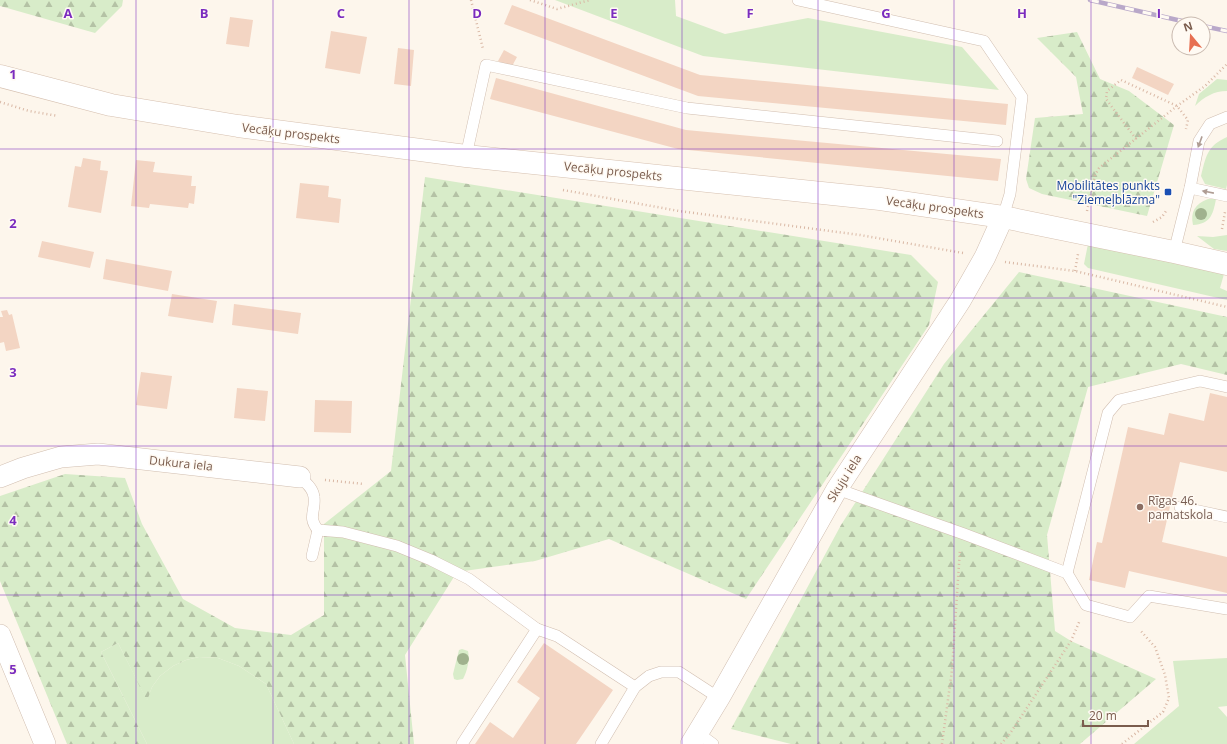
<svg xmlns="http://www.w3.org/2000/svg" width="1227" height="744" viewBox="0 0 1227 744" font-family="'Open Sans',sans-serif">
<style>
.grass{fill:#d8ecc9}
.forest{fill:url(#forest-firs)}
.building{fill:#f3d5c3}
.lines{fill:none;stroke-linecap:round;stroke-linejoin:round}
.service-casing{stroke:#d1beb0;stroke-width:12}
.minor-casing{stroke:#d1beb0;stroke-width:22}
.secondary-casing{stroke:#d6c0b0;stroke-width:23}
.path{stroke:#d9b8a5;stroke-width:2.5;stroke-dasharray:1 3;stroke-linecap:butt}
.service{stroke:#fff;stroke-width:11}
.minor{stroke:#fff;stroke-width:21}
.secondary{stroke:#fff;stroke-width:22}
.rail-casing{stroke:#b9a8c9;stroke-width:4.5}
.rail{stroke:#fffaf3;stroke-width:3;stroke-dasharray:9;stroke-linecap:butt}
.tree{fill:#a0b28e}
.oneway{fill:#af9d94}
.grid{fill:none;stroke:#7b2cbf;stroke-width:1;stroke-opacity:0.55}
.transit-dot{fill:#1a4fb4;stroke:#fffaf3;stroke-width:1.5}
.education-dot{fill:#8d6e63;stroke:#fffaf3;stroke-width:1.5}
.labels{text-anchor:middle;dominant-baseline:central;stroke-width:3;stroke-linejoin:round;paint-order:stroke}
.street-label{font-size:12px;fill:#7a5c4d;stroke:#fffaf3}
.transit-label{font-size:12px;fill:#164399;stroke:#fffaf3;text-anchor:end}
.education-label{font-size:12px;fill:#785e54;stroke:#fffaf3;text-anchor:start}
.grid-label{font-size:13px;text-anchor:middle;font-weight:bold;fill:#7b2cbf;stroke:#fffaf3;stroke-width:3;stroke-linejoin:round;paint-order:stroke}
</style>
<defs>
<pattern id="forest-firs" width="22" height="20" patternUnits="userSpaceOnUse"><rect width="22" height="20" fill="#d8ecc9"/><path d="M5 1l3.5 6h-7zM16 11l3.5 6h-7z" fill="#b4c2a5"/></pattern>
</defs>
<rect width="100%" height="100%" fill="#fdf6ec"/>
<g class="grass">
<path d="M555,0H675L676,16L725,34L808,18L962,47L999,90L703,56Z"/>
<path d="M1217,79L1227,80V91C1214,91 1204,97 1195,106L1199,94Z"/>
<path d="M1227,137V185L1226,189L1205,184L1201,176C1206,156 1207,146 1227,137Z"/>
<path d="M1208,199H1216C1213,215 1210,224 1193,225C1190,212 1195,204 1208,199Z"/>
<path d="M1227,235V251L1214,249L1197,236L1213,237Z"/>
<path d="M1088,244L1224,274L1220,288L1227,291V300L1088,268L1084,264Z"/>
<path d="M118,643L147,700L152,687L160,676L173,666L186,660L199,657L218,658L239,666L266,684L294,744H147L101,652Z"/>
<path d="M462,649L468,651C470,659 467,672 463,679L457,680L454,679L453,674L459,650Z"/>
<path d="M1227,658V706L1218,707L1227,717V744H1134L1179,706L1173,661Z"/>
</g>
<g class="forest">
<path d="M0,0H123L122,6L95,33L0,6Z"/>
<path d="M1077,32L1100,79L1129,91L1174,125L1147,216L1042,194L1029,188L1026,179L1035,118L1083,114L1076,77L1037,38Z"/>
<path d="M425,177L911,255L938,282L929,325L746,599L609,539L535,561L457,572L405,655L414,744H294L266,684L239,666L218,658L199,657L186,660L173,666L160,676L152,687L147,701L118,643L101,652L147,744H67L0,581V496L65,474L125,478L142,524L183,599L235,628L291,635L324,615V524L391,471Z"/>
<path d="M1019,272L1227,317V375L1181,364L1088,387L1047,535L1055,631L1071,641L1156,679L1080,744H791L731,729L841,525L944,364Z"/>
</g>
<g class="building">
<path d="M512,5L700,75L1008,104L1006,125L698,96L504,24Z"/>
<path d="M230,17L253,20L249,47L226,44Z"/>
<path d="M331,31L367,37L360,74L325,68Z"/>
<path d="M398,48L414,50L411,86L394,84Z"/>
<path d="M504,50L517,57L511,68L498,61Z"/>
<path d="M1137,67L1174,84L1168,95L1132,78Z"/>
<path d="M496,78L686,130L1001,159L998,181L678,149L490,99Z"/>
<path d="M83,158L101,161L100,170L108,171L101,213L68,207L75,166L81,167Z"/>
<path d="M136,160L155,162L153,172L192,176L191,186H196L194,204L189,203L188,208L150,204L149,208L131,206Z"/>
<path d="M300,183L329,186L328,197L341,199L339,223L296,218Z"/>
<path d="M42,241L94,252L90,268L38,257Z"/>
<path d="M106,259L172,271L168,291L103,279Z"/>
<path d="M172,294L217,301L213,323L168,316Z"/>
<path d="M234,304L301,313L298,334L232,325Z"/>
<path d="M7,310L9,315L12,314L20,348L6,351L4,342L0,343V317H3L1,311Z"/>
<path d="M141,372L172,376L167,409L136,405Z"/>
<path d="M237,388L268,391L265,421L234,418Z"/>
<path d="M1210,393L1227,397V472L1180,462L1162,542L1227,557V593L1129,571L1125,588L1089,580L1097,542L1102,543L1128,427L1164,435L1169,413L1204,421Z"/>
<path d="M315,400L352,401L351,433L314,432Z"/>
<path d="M544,643L613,690L576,744H475L490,722L513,738L540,698L517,682Z"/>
</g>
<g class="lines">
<defs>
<g id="service">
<path d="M798,0L984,41L1022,97L1010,194L1003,217"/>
<path d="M466,156L486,65L687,108L997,141"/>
<path d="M1190,188L1227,196"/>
<path d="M1174,252L1190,188L1199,141L1210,124L1227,117"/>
<path d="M300,477C306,483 313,488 314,497C316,511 307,517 318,530L343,532L397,546L431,560L469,579L537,629"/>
<path d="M837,489L964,534L1067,573L1086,605L1130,617L1149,596L1227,609"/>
<path d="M1180,507L1227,517"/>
<path d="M312,556L318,530"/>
<path d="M1067,573L1108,413L1119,400L1200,381L1227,387"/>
<path d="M698,733L713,744"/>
<path d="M462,744L537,629L557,636L635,687"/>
<path d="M601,744L635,687L649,676L661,672H679L719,698"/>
</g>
<g id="minor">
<path d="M0,477L23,468L61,457L98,454L300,477"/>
<path d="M0,635L45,744"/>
<path d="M691,744L719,698L837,489L960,301L985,257L1003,217"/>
</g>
<path id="secondary" d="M0,76L111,105L238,126L466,156L880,199L1003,217L1174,252L1227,264"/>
</defs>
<use href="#service" class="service-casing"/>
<use href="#minor" class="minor-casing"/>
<use href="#secondary" class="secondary-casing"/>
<g class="path">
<path d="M471,0L483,49"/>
<path d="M530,0L557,9L590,0"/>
<path d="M0,102L29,111L58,116"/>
<path d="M1136,139L1106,99L1107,91L1121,80L1177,106L1188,120L1186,129"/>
<path d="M563,190L679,211L860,235L963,253"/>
<path d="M1087,211L1095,175L1099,168L1177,106L1205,86L1227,64"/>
<path d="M1153,222L1162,217L1166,211"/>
<path d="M1222,229L1225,212"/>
<path d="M1005,262L1075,271L1227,307"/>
<path d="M1075,271L1078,254"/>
<path d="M325,480L364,484"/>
<path d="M942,744L952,670L960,549"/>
<path d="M1001,744L1009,735L1071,641L1080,620"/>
<path d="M1122,744L1163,712L1169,698L1165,675L1155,647L1140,630"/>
</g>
<use href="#service" class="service"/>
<use href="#minor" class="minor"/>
<use href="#secondary" class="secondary"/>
<defs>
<g id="rail">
<path d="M1090,0L1195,24"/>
<path d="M1203,26L1227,31"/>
</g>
</defs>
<use href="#rail" class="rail-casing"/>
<use href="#rail" class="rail"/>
</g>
<g class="tree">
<circle cx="1201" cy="214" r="6"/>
<circle cx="463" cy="659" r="6"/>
</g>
<defs><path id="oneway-solid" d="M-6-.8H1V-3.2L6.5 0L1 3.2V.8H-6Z"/></defs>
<g class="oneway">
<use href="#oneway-solid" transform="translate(1200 142) rotate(110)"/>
<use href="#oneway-solid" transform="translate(1208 192) rotate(-169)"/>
</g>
<path class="grid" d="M136,0V744M273,0V744M409,0V744M545,0V744M682,0V744M818,0V744M954,0V744M1091,0V744M0,149H1227M0,298H1227M0,446H1227M0,595H1227"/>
<rect class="transit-dot" x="1164" y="188" width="8" height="8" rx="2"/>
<circle class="education-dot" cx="1140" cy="507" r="4"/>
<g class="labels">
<g class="street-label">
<text transform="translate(291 133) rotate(7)">Vecāķu prospekts</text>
<text transform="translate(613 171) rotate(6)">Vecāķu prospekts</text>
<text transform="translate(935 207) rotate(8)">Vecāķu prospekts</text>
<text transform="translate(181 463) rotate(6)">Dukura iela</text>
<text transform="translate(844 478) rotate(-58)">Skuju iela</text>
</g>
<g class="transit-label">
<text x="1160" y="185">Mobilitātes punkts<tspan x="1160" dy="14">"Ziemeļblāzma"</tspan></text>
</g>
<g class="education-label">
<text x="1148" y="500">Rīgas 46.<tspan x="1148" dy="14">pamatskola</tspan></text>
</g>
</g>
<g class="grid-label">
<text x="68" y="18">A</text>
<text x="204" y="18">B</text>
<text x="341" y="18">C</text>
<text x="477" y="18">D</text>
<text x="614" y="18">E</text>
<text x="750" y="18">F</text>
<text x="886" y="18">G</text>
<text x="1022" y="18">H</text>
<text x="1159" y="18">I</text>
<text x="13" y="79">1</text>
<text x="13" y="228">2</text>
<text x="13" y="377">3</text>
<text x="13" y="525">4</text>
<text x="13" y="674">5</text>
</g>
<g transform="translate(1191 36) rotate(342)"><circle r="19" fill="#fffaf3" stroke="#cabbb1"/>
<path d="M0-3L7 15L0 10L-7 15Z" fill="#e76f51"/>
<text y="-6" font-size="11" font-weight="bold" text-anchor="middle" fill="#7a5c4d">N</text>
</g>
<path d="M1083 720v6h65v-6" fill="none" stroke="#7a5c4d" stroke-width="2"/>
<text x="1089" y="720" font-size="12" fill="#7a5c4d" stroke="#fffaf3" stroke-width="3" paint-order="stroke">20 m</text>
</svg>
